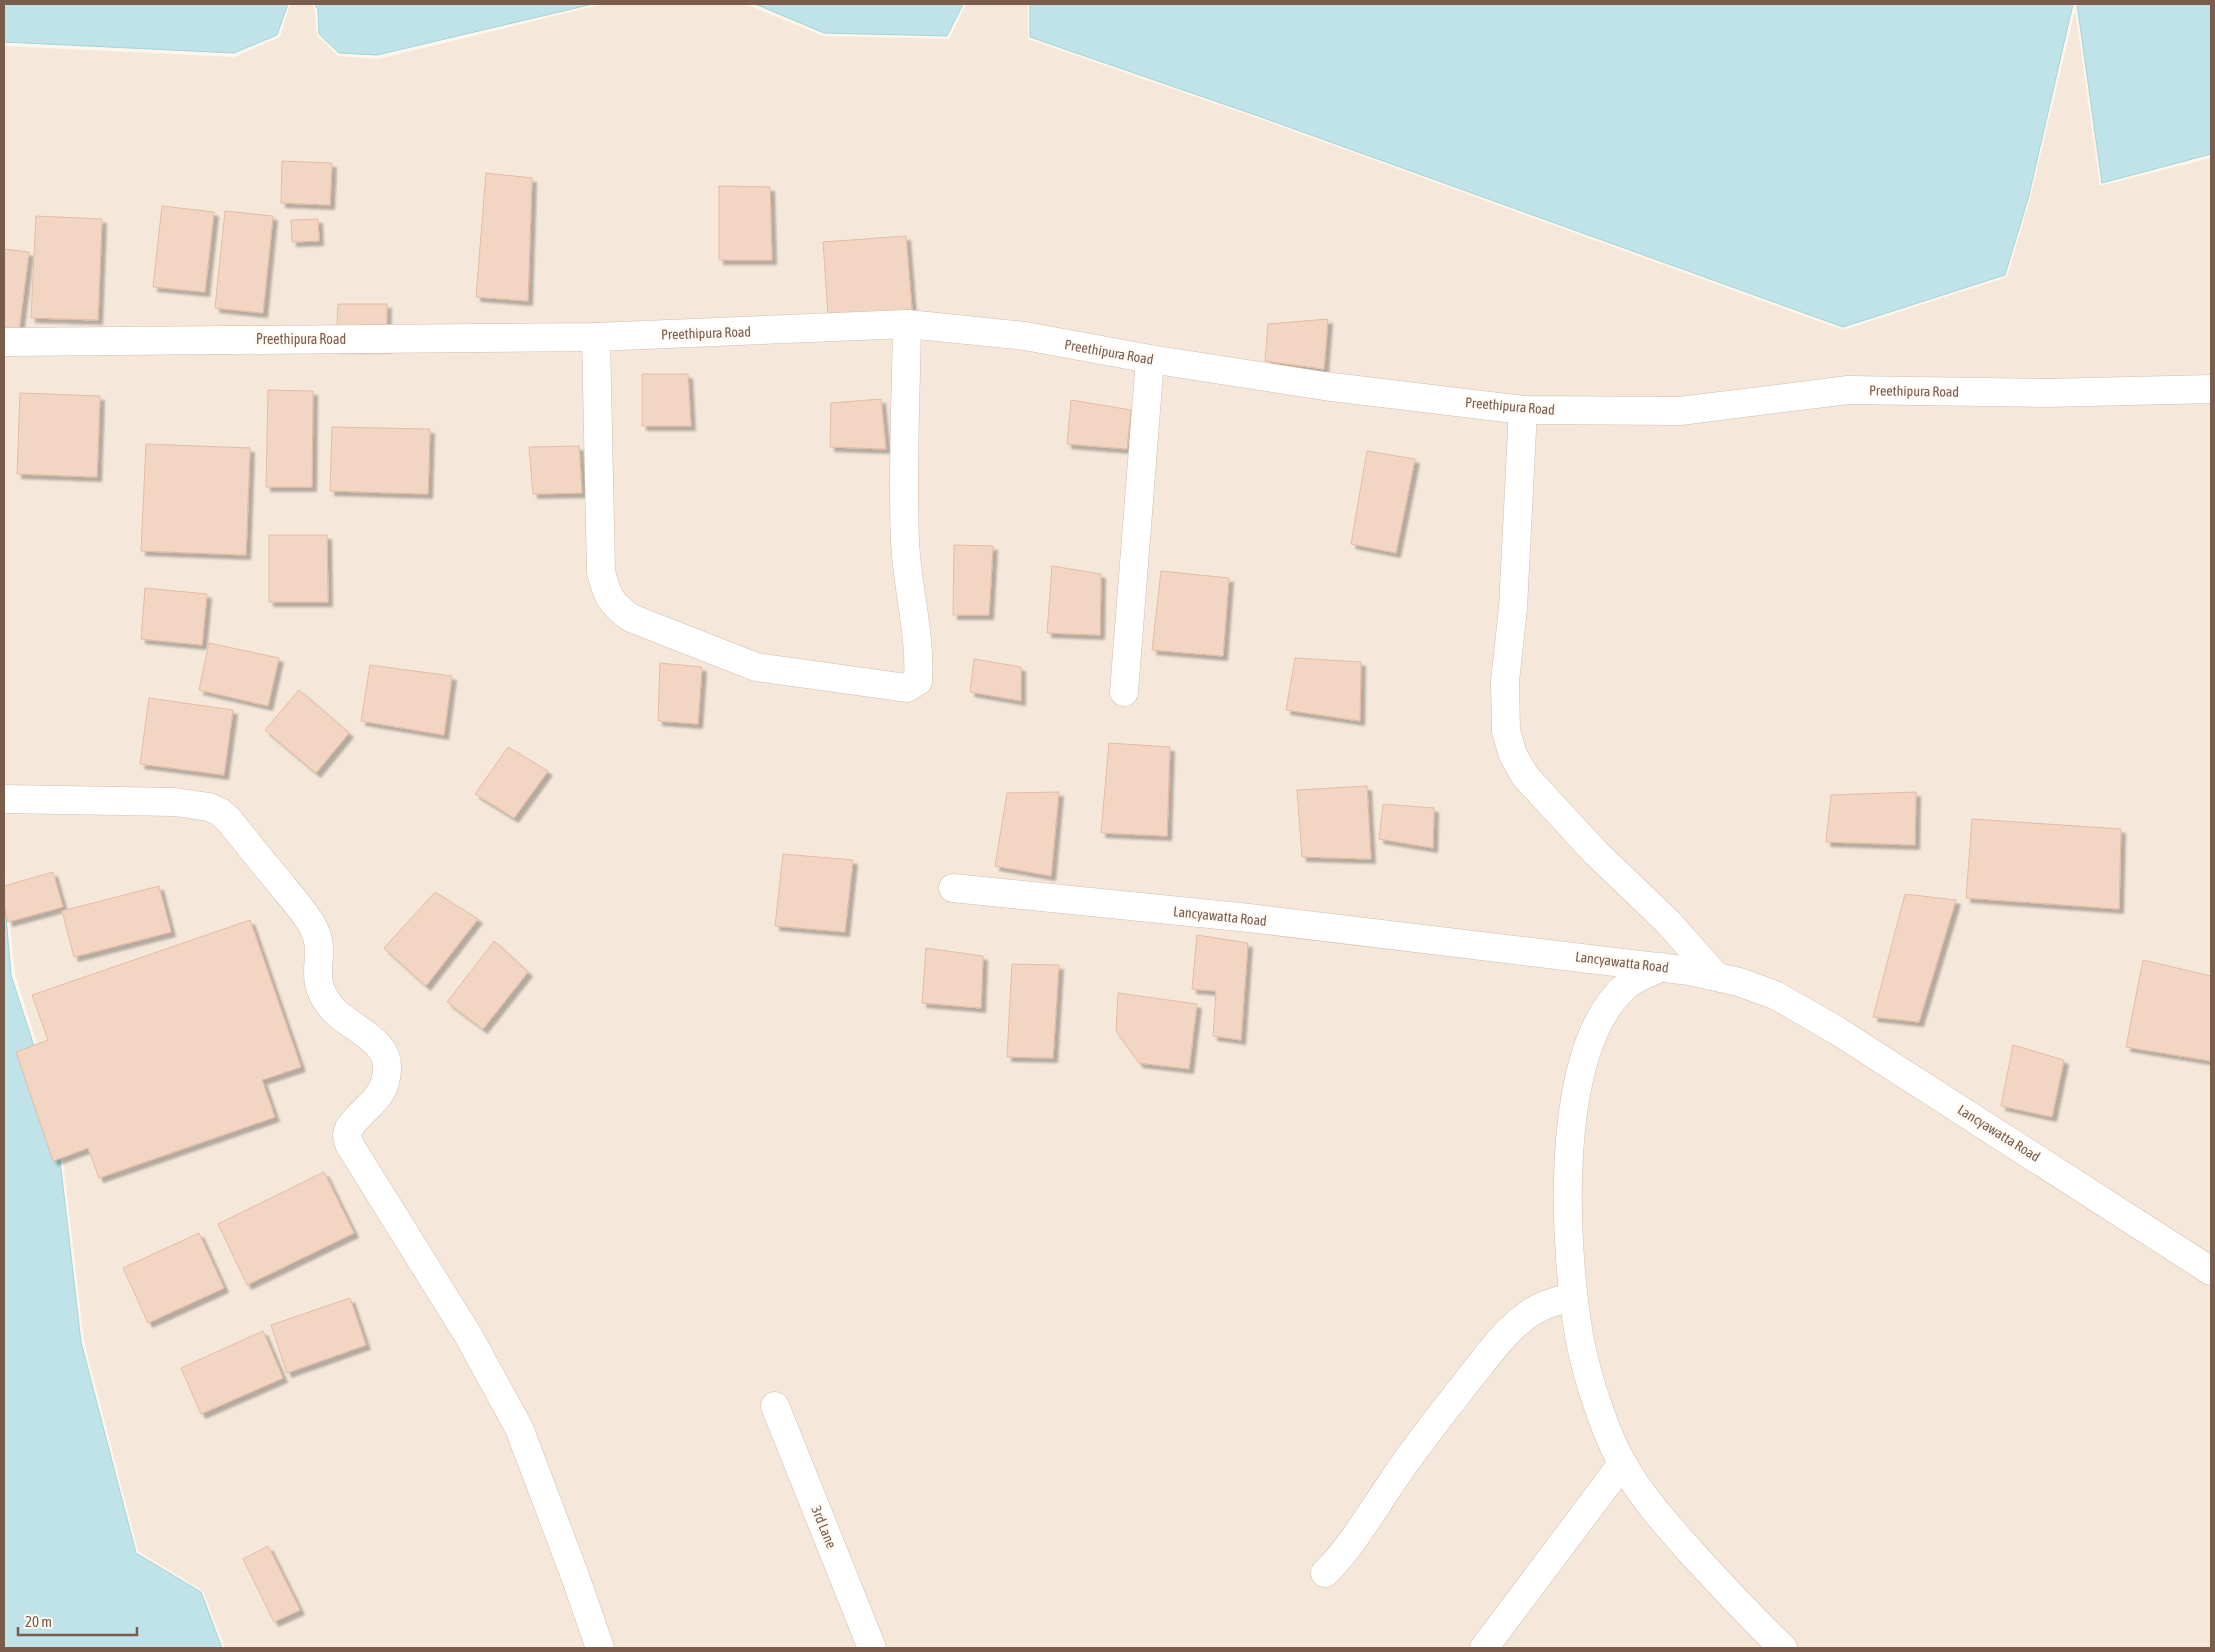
<svg xmlns="http://www.w3.org/2000/svg" width="2215" height="1652" viewBox="0 0 2215 1652" font-family="'Asap Condensed',sans-serif">
<style>
.residential{fill:#f5e8da}
.water{fill:#bfe3e8;stroke:#a5d3da}
.building{fill:#f3d5c3;stroke:#e6bba3;filter:url(#shadow)}
.lines{fill:none;stroke-linecap:round;stroke-linejoin:round}
.minor-casing{stroke:#d1beb0;stroke-width:29}
.minor{stroke:#fff;stroke-width:28}
.labels{text-anchor:middle;dominant-baseline:central;stroke-width:4.5;stroke-linejoin:round;paint-order:stroke}
.street-label{font-size:14px;fill:#7a5c4d;stroke:#fffaf3}
</style>
<defs>
<filter id="shadow"><feDropShadow dx="4.5" dy="4.5" stdDeviation="1" flood-color="#0004"/></filter>
</defs>
<rect width="100%" height="100%" fill="#fdf6ec"/>
<path class="residential" d="M290,4H312L315,11L317,35L338,56L378,59L604,4H746L823,36L949,39L966,4H1028V39L1260,119L1843,330L2007,277L2030,199L2075,10L2100,186L2211,158V1648H225L203,1591L138,1551L84,1341L57,1108L15,974L4,861V46L234,57L280,37Z"/>
<g class="water">
<path d="M4,4H288L277,35L234,53L4,42Z"/>
<path d="M315,4H593L377,55L339,53L319,34L318,10Z"/>
<path d="M755,4H963L947,36L824,33Z"/>
<path d="M1030,4H2073L2028,199L2005,275L1843,327L1261,117L1030,37Z"/>
<path d="M2077,4H2211V154L2102,183Z"/>
<path d="M4,893L11,975L54,1108L81,1342L136,1553L201,1592L222,1648H4Z"/>
</g>
<g class="building">
<path d="M282,161L332,163L330,205L281,203Z"/>
<path d="M486,173L532,178L528,301L476,297Z"/>
<path d="M719,186L770,187L772,260H719Z"/>
<path d="M162,206L214,212L205,292L153,287Z"/>
<path d="M225,211L273,216L263,313L215,308Z"/>
<path d="M36,216L102,219L98,320L31,318Z"/>
<path d="M318,219L319,241L292,242L291,220Z"/>
<path d="M906,236L912,310L828,314L823,242Z"/>
<path d="M4,249L29,252L18,339L4,337Z"/>
<path d="M338,304H387L386,348H336Z"/>
<path d="M1328,319L1324,369L1265,361L1268,324Z"/>
<path d="M642,374H688L691,426H642Z"/>
<path d="M268,390L313,391L312,487H266Z"/>
<path d="M20,393L100,396L97,477L17,474Z"/>
<path d="M881,399L886,449L830,447L831,403Z"/>
<path d="M1071,400L1131,410L1127,449L1067,444Z"/>
<path d="M332,427L430,429L428,494L330,491Z"/>
<path d="M146,444L250,448L246,555L141,551Z"/>
<path d="M579,446L582,493L533,494L529,447Z"/>
<path d="M1367,451L1415,459L1396,553L1351,544Z"/>
<path d="M269,535H327L328,602H269Z"/>
<path d="M954,545L993,546L989,615H953Z"/>
<path d="M1052,566L1101,574L1100,635L1047,633Z"/>
<path d="M1161,571L1229,578L1223,656L1152,650Z"/>
<path d="M145,588L207,594L202,645L141,639Z"/>
<path d="M209,643L279,658L268,706L199,690Z"/>
<path d="M1295,658L1361,662L1360,721L1286,710Z"/>
<path d="M974,659L1021,667V701L970,692Z"/>
<path d="M660,663L702,667L698,724L658,721Z"/>
<path d="M370,665L452,676L444,735L361,721Z"/>
<path d="M299,690L349,733L316,773L265,730Z"/>
<path d="M149,698L233,710L224,775L140,764Z"/>
<path d="M1109,743L1170,747L1167,836L1101,833Z"/>
<path d="M508,747L548,771L514,818L475,794Z"/>
<path d="M1367,786L1371,859L1302,857L1297,790Z"/>
<path d="M1059,792L1051,876L995,866L1007,793Z"/>
<path d="M1916,792L1915,845L1826,842L1831,795Z"/>
<path d="M1383,804L1434,808L1433,848L1379,839Z"/>
<path d="M1972,819L2121,829L2119,909L1966,898Z"/>
<path d="M783,854L853,860L845,932L775,926Z"/>
<path d="M53,872L63,907L8,922L4,905V886Z"/>
<path d="M159,886L171,932L74,957L62,911Z"/>
<path d="M435,892L478,919L426,986L384,948Z"/>
<path d="M1905,894L1956,900L1919,1022L1873,1017Z"/>
<path d="M250,920L301,1067L262,1080L275,1117L99,1178L88,1148L53,1161L16,1052L48,1040L32,995Z"/>
<path d="M1197,935L1248,943L1241,1040L1213,1036L1216,991L1192,989Z"/>
<path d="M494,941L528,972L483,1029L447,1002Z"/>
<path d="M926,948L983,956L981,1008L922,1003Z"/>
<path d="M2143,960L2211,976V1061L2126,1047Z"/>
<path d="M1012,964L1059,965L1053,1058L1007,1057Z"/>
<path d="M1118,993L1197,1004L1189,1069L1139,1063L1116,1031Z"/>
<path d="M2013,1045L2064,1060L2052,1117L2001,1106Z"/>
<path d="M324,1172L354,1233L247,1285L218,1224Z"/>
<path d="M199,1233L224,1288L148,1323L123,1268Z"/>
<path d="M350,1298L366,1345L287,1373L271,1325Z"/>
<path d="M263,1331L283,1378L201,1414L181,1368Z"/>
<path d="M268,1546L300,1610L274,1622L243,1559Z"/>
</g>
<g class="lines">
<defs>
<g id="minor">
<path d="M596,337L601,572C607,596 611,604 631,618L756,667L907,688L918,681C921,634 907,588 905,541C902,469 906,396 907,324"/>
<path d="M4,342L596,337L907,324L1025,336L1150,359L1324,386L1523,410L1680,411L1848,390L2047,393L2211,389"/>
<path d="M1523,410L1513,608L1505,681L1506,731L1513,755L1525,776L1595,852L1668,922L1715,975"/>
<path d="M1124,692L1150,359"/>
<path d="M4,799L175,802L209,807L220,812L229,820C247,843 266,866 284,888C295,902 308,915 315,931C327,959 306,976 331,1007C348,1028 389,1039 387,1069C386,1100 364,1106 349,1128L347,1135L349,1144L468,1335L519,1428L575,1576L600,1648"/>
<path d="M953,888L1249,918L1690,971L1739,982L1775,995L1836,1030L2211,1271"/>
<path d="M1662,967C1651,972 1636,977 1627,985C1551,1049 1564,1253 1580,1341C1587,1376 1605,1434 1623,1464C1641,1496 1666,1524 1690,1551C1720,1584 1751,1617 1783,1648"/>
<path d="M775,1406L872,1648"/>
<path d="M1325,1573C1351,1547 1369,1516 1390,1485C1414,1448 1442,1414 1469,1379C1486,1358 1501,1336 1522,1319C1537,1306 1555,1301 1573,1297"/>
<path d="M1484,1648L1622,1464"/>
</g>
</defs>
<use href="#minor" class="minor-casing"/>
<use href="#minor" class="minor"/>
</g>
<g class="labels">
<g class="street-label">
<text transform="translate(706 333) rotate(-2)">Preethipura Road</text>
<text x="301" y="339">Preethipura Road</text>
<text transform="translate(1109 352) rotate(10)">Preethipura Road</text>
<text transform="translate(1914 391) rotate(1)">Preethipura Road</text>
<text transform="translate(1510 406) rotate(5)">Preethipura Road</text>
<text transform="translate(1220 916) rotate(6)">Lancyawatta Road</text>
<text transform="translate(1622 962) rotate(7)">Lancyawatta Road</text>
<text transform="translate(1999 1133) rotate(32)">Lancyawatta Road</text>
<text transform="translate(824 1527) rotate(68)">3rd Lane</text>
</g>
</g>
<rect width="2215" height="1652" fill="none" stroke="#7a5c4d" stroke-width="10"/>
<path d="M18 1627v8h119v-8" fill="none" stroke="#7a5c4d" stroke-width="2.5"/>
<text x="25" y="1627" font-size="15" fill="#7a5c4d" stroke="#fffaf3" stroke-width="4" paint-order="stroke">20 m</text>
</svg>
